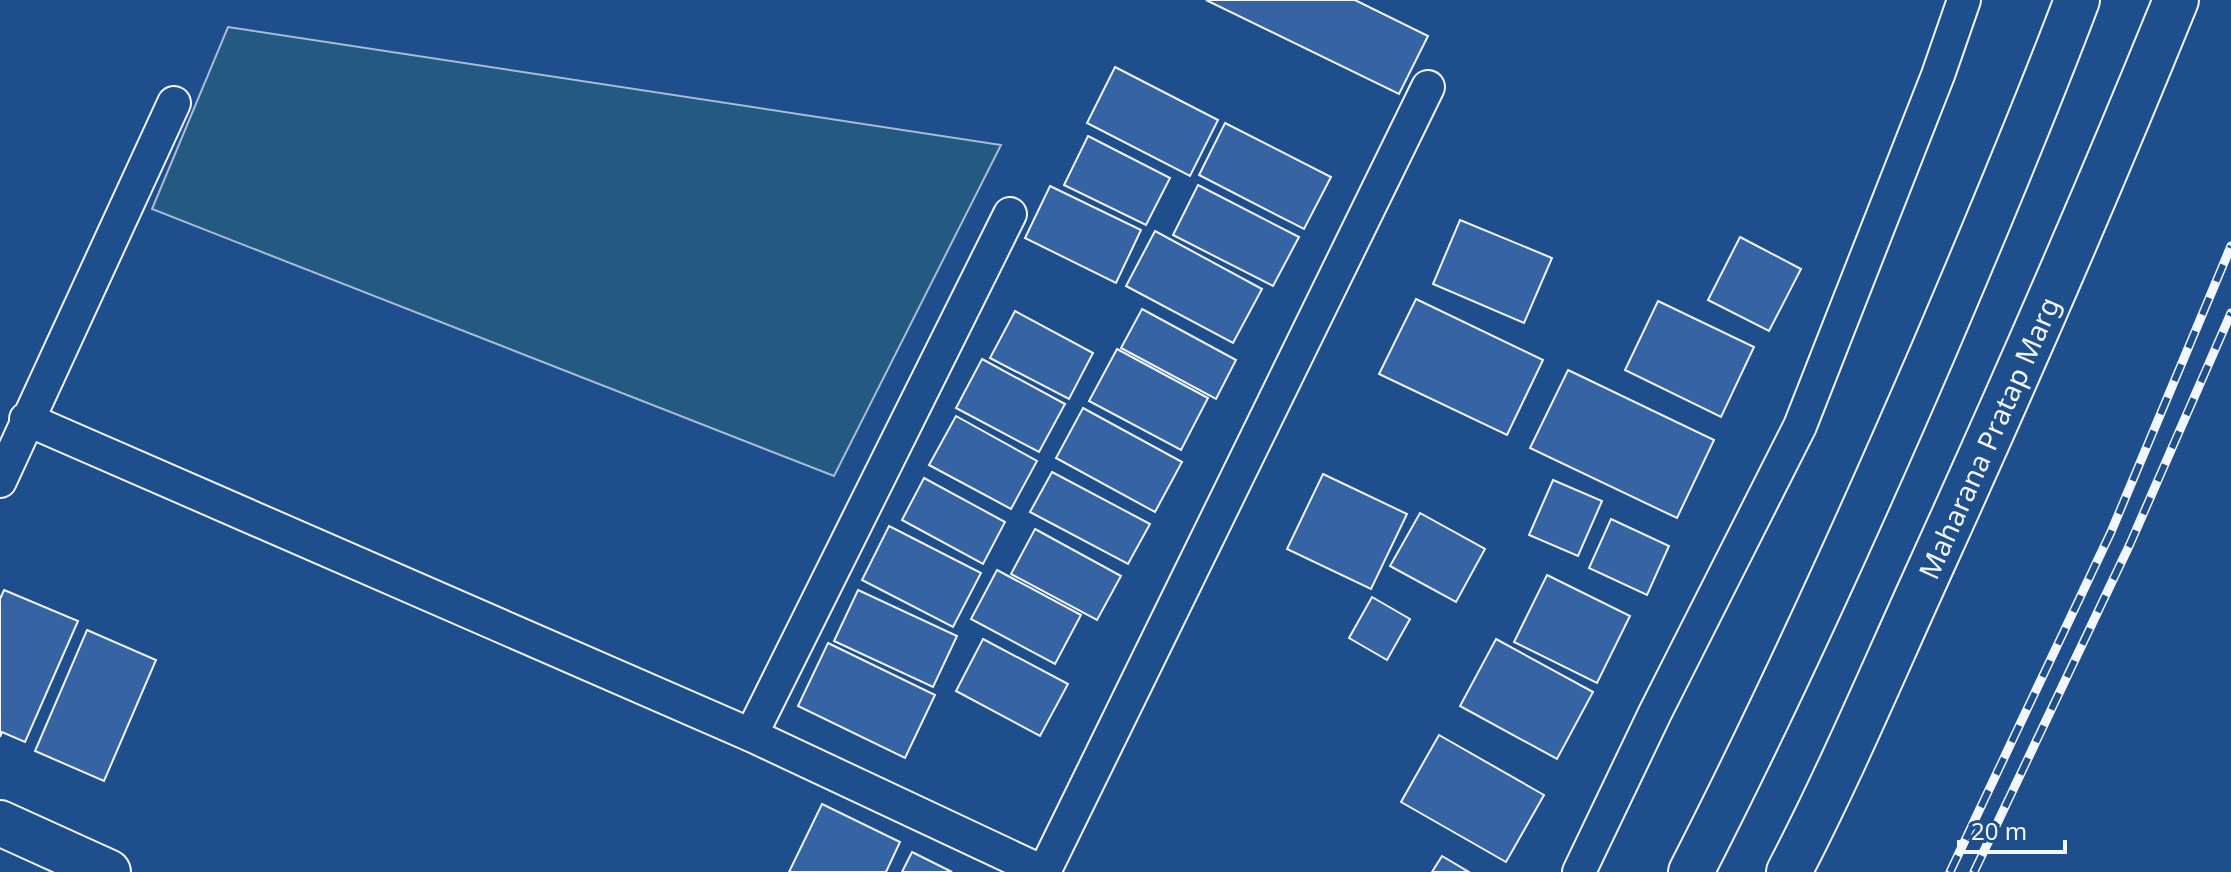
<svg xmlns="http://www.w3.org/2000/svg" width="2231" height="872" viewBox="0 0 2231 872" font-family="'Noto Sans',sans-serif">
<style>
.green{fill:#245a82;stroke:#a8bbd7;stroke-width:2}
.building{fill:#3563a3;stroke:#f2f6ff;stroke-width:2}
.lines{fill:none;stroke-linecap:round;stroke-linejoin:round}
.street-casing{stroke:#f2f6ff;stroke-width:36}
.secondary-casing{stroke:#f2f6ff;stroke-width:48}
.street{stroke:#1f4e8c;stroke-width:32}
.secondary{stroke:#1f4e8c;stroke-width:44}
.rail-casing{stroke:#f2f6ff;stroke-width:9}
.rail{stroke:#1f4e8c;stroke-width:6;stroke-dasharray:18;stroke-linecap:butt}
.labels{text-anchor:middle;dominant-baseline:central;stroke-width:6;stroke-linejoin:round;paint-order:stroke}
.street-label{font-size:28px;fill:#f2f6ff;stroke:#1f4e8c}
</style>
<rect width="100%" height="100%" fill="#1f4e8c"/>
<path class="green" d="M228,27L1001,145L834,476L152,209Z"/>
<g class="building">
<path d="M1206,0H1355L1428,36L1399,94Z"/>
<path d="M1115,67L1218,120L1190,176L1087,123Z"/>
<path d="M1225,123L1331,177L1304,229L1199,175Z"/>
<path d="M1088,136L1170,178L1146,225L1064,185Z"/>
<path d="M1198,185L1299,237L1273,286L1173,235Z"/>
<path d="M1050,186L1141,230L1116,283L1025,238Z"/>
<path d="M1460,220L1552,258L1524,323L1433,284Z"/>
<path d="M1155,231L1262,289L1233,343L1126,286Z"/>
<path d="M1740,237L1801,269L1769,331L1708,300Z"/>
<path d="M1416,299L1543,360L1507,435L1379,374Z"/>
<path d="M1658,301L1754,347L1721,417L1625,370Z"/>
<path d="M1142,309L1236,360L1216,399L1121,348Z"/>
<path d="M1015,311L1093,353L1069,399L990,358Z"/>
<path d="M1117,349L1208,398L1181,450L1089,401Z"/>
<path d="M982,359L1065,404L1039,452L956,408Z"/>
<path d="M1568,370L1714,440L1677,518L1530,448Z"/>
<path d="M1083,408L1182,462L1155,512L1056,458Z"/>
<path d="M956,416L1037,461L1011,509L929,465Z"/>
<path d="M1052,472L1150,524L1128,564L1030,512Z"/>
<path d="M1323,474L1407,514L1371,589L1287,549Z"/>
<path d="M924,478L1005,522L983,564L902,520Z"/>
<path d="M1553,480L1602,501L1578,556L1529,535Z"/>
<path d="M1420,513L1485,549L1456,602L1390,566Z"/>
<path d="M1611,519L1669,546L1647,595L1589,568Z"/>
<path d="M889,526L981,573L953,627L862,580Z"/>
<path d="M1035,529L1121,576L1097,620L1011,574Z"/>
<path d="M997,570L1081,615L1055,664L971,619Z"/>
<path d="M1547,575L1630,616L1597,683L1514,642Z"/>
<path d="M4,590L78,621L25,742L2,732L0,737V599Z"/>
<path d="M858,590L957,636L933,687L834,641Z"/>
<path d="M1372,597L1410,619L1387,660L1349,638Z"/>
<path d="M87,630L156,660L104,781L35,751Z"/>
<path d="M983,639L1068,684L1040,736L956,691Z"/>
<path d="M1496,639L1593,692L1557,759L1460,706Z"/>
<path d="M828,643L935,695L905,758L798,706Z"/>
<path d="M1439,735L1544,795L1506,862L1401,802Z"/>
<path d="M822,804L900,842L886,872H789Z"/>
<path d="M912,852L952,872H902Z"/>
<path d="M1442,856L1469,872H1432Z"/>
</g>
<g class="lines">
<defs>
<g id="street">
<path d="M26,419L751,735L1043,872"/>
<path d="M0,481L174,103"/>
<path d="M751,735L1010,214"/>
<path d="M1044,872L1428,87"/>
<path d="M1579,872L1655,713L1800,426L1938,75L1964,0"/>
</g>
<g id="secondary">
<path d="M0,823L108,872"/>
<path d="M1691,872C1778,702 1857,528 1933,352C1983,235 2032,119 2077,0"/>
<path id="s1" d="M1789,872C1840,774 1883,672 1929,571C2015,382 2098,192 2176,0"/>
</g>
</defs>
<use href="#street" class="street-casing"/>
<use href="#secondary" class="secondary-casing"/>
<use href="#street" class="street"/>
<use href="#secondary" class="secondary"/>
<defs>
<g id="rail">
<path d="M1950,872L2111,532L2231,246"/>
<path d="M1974,872L2130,544L2231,313"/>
</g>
</defs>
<use href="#rail" class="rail-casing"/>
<use href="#rail" class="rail"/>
</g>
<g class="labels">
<g class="street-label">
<text stroke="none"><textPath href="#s1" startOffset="478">Maharana Pratap Marg</textPath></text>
</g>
</g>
<path d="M1959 840v12h106v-12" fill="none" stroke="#f2f6ff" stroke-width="4"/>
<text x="1971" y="840" font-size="24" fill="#f2f6ff" stroke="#1f4e8c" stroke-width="6" paint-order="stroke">20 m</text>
</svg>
